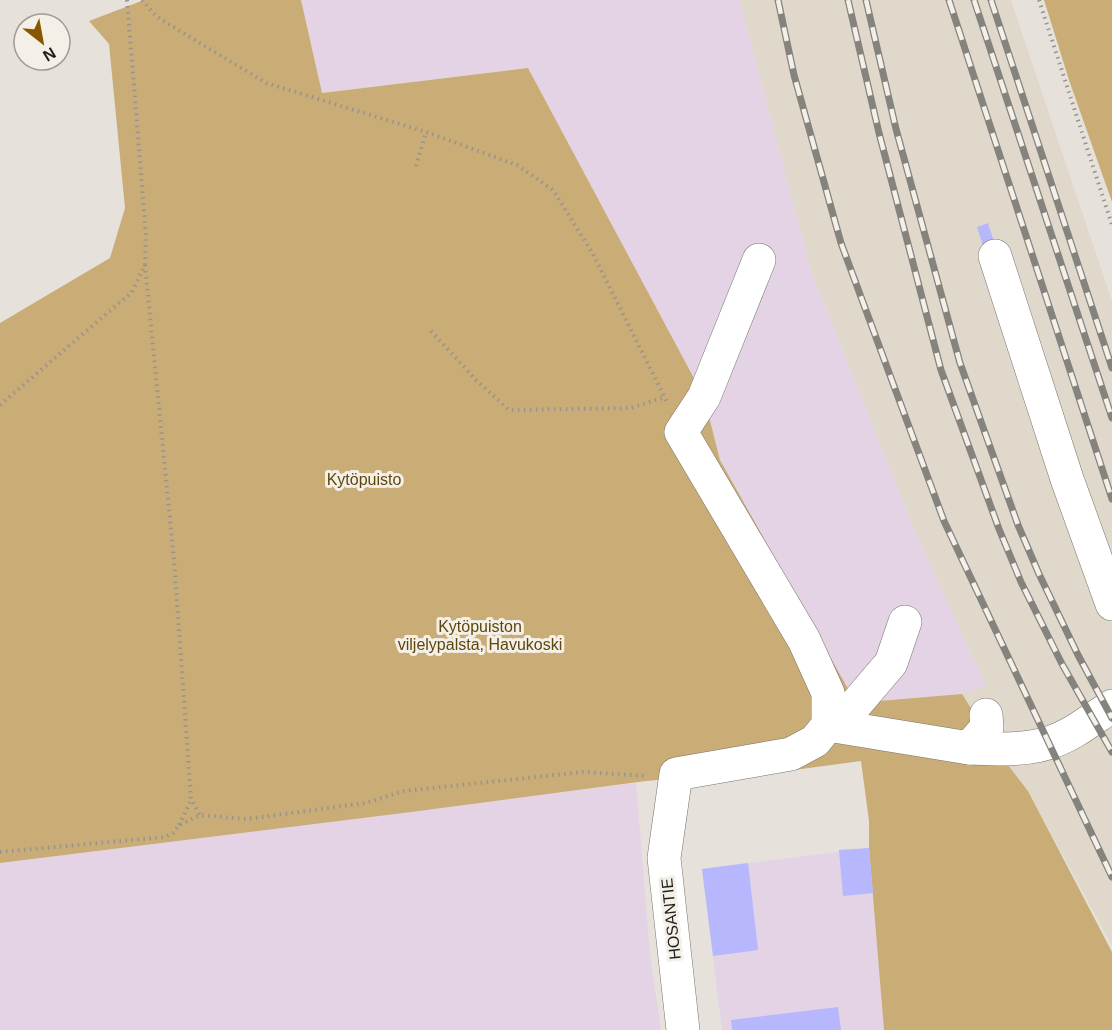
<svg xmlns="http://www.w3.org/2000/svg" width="1112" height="1030" viewBox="0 0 1112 1030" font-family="Helvetica,sans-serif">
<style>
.industrial{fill:#e3d3e5}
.built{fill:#e0d8ca}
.green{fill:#caac76}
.building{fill:#b6b7fd}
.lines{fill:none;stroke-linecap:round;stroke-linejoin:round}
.minor-casing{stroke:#77746d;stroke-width:34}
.path{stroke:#97948f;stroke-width:4;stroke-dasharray:1.5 4.5;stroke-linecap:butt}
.minor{stroke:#fff;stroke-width:33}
.rail-casing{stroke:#85837e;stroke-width:7}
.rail{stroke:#f4f0e8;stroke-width:4.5;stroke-dasharray:14;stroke-linecap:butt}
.labels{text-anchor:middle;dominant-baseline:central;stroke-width:6;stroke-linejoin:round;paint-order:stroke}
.park-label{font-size:16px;fill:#5f460d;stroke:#f4f0e8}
.street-label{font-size:16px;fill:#1e1d1a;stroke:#f4f0e8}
</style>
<rect width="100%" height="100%" fill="#e6e2db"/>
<g class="industrial">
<path d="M301,0H740L811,270L915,531L986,686L962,694L856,704L720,460L704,397L528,68L321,93Z"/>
<path d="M636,783L650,954L661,1030H0V863Z"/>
<path d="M869,848L884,1030H722L702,869Z"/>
</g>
<path class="built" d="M740,0H1011L1112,301V946L1028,791L1001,756L962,694L986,686L915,531L811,270Z"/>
<g class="green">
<path d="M144,0H301L322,93L528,68L704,397L720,460L856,703L962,694L1001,756L1028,791L1112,952V1030H884L869,848V821L861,761L705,782L704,776L646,781L411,812L0,863V323L110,258L125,208L109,44L89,21Z"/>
<path d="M1044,0H1112V202L1069,80Z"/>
</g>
<g class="building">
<path d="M988,223L994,242L983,246L977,227Z"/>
<path d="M869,848L873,893L843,896L839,850Z"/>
<path d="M748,863L758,950L713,956L702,869Z"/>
<path d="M838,1007L841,1030H732L731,1020Z"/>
</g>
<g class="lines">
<defs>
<g id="minor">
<path d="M995,256L1067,479L1112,604"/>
<path d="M828,725L969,748L987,727L986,715"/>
<path d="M828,725L856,704L891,663L905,622"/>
<path d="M969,748C995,749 1023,751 1048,743C1072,736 1092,719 1112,706"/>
<path d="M683,1030L664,858L676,774L791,754L815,741L828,725V693L804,640L681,432L704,397L759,260"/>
</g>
</defs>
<use href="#minor" class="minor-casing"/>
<g class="path">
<path d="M142,0L157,17L266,83L426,132L517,165L553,190L593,254L667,402"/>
<path d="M1039,0L1112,225"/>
<path d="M416,166L426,132"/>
<path d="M145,265L174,560L191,799L200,815"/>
<path d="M431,331L476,380L509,410L631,408L665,397"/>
<path d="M0,405L132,292L145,265L146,235L127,0"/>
<path d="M179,825L191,800"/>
<path d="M0,852L165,837L173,833L179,825L200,815L246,819L366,803L404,791L583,772L647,776"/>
</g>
<use href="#minor" class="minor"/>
<defs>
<g id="rail">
<path d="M778,0L794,75L841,243L944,521L1112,877"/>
<path d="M848,0L879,133L941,370L999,529L1021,582L1062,664L1112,752"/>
<path d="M866,0L896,129L960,363L1018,525L1039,574L1078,655L1112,718"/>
<path d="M949,0L1112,499"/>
<path d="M974,0L1112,418"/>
<path d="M991,0L1112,368"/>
</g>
</defs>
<use href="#rail" class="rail-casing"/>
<use href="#rail" class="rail"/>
</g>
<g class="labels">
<g class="park-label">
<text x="364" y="479">Kytöpuisto</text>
<text x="480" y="626">Kytöpuiston<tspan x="480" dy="18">viljelypalsta, Havukoski</tspan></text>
</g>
<g class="street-label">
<text transform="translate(671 919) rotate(-96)">HOSANTIE</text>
</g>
</g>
<g transform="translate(42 42) rotate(149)"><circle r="28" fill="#f4f0e8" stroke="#9e9c96" stroke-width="1.5"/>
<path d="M0-4.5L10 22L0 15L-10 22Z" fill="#895600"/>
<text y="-9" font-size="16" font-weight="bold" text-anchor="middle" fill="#1e1d1a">N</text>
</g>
</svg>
